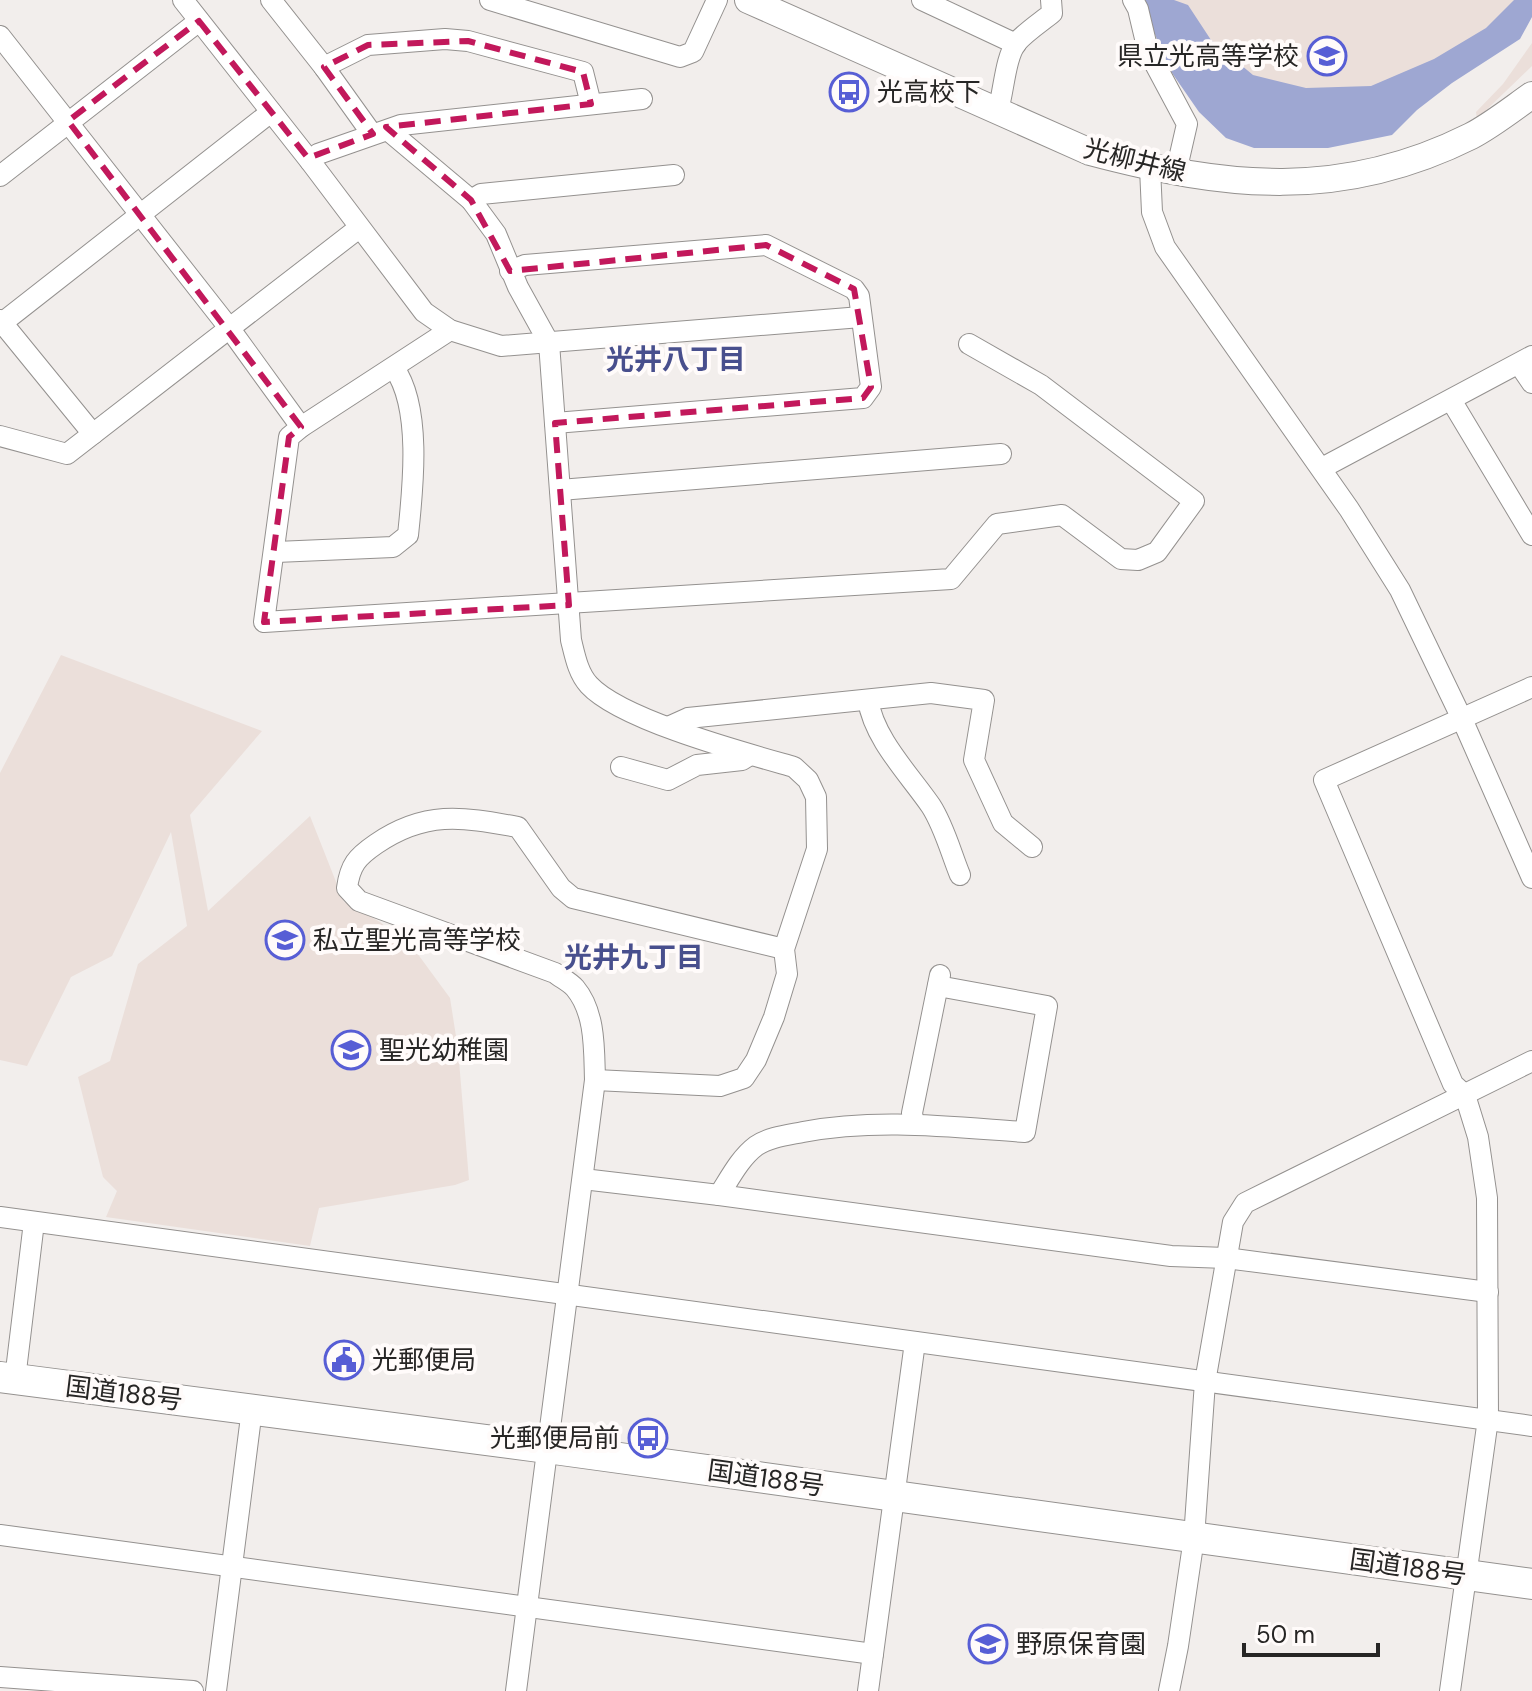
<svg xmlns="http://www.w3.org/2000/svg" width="1532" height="1691" viewBox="0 0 1532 1691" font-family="'DM Sans','Noto Sans JP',sans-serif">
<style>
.built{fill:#ebdfda}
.forest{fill:#9ea7d2}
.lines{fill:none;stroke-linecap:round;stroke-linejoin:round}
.minor-casing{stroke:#94918f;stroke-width:22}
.major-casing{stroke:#94918f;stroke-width:28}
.highway-casing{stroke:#94918f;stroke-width:32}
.minor{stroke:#fff;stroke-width:20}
.major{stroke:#fff;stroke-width:26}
.highway{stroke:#fff;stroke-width:30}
.marked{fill:none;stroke:#c2185b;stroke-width:6;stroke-dasharray:16 10;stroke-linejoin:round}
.labels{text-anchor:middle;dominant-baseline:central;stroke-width:8;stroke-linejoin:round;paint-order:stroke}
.poi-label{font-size:26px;fill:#272625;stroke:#fffbfa;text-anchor:start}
.street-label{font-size:26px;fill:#272625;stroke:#fffbfa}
.neighbourhood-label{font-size:28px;font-weight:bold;fill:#484f8d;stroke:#fffbfa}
</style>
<rect width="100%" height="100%" fill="#f2eeec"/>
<g class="built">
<path d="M1150,0H1521L1457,68L1310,118Z"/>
<path d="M1532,43V66L1477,119L1476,112L1503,84Z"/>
<path d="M61,655L262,731L190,815L208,911L310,816L344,902L380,922L417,953L450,998L458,1049L469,1180L455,1185L319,1208L310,1246L106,1217L117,1191L103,1177L78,1077L110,1061L138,964L187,926L171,832L112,956L71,977L27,1066L0,1060V773Z"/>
</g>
<path class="forest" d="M1144,0H1174L1188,5L1211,40L1253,75L1306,88L1371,86L1434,59L1486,28L1514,0H1532V17L1520,39L1452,83L1417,110L1392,135L1328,148H1254L1226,138L1199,112L1172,73L1148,19Z"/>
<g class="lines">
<defs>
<g id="minor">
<path d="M183,0L310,161L424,312L450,330L501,346L861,317"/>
<path d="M271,0L324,67L372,134"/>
<path d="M490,0L680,57L693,52L717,0"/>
<path d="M922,0L1016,44"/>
<path d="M1133,0L1138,9L1148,51L1187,124L1176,172"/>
<path d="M0,36L230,329L301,427"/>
<path d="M324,67L368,45L445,39L468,41L583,72L591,104"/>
<path d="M998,110C1004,91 1005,57 1017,42C1027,31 1041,22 1052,13L1051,0"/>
<path d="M389,131L471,200L496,234L518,287L549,343L571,640C575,656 578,673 589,685C621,720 745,753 794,767L808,780L816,797L817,849L784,949L787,974L774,1017L756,1060L744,1078L720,1086L595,1080"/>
<path d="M310,161L318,154L401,125L642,99"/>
<path d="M1150,168L1152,212L1165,247L1349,509L1400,590L1462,719L1532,878"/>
<path d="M0,176L199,21"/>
<path d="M471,200L481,194L674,175"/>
<path d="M510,271L525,265L766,245L854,289L859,296L871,387L863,398L555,423"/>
<path d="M0,320L93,434"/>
<path d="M2,323L271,112"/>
<path d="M450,330L301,427L289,437L264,622L951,579L997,524L1062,515L1121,559L1138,560L1157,552L1194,501L1041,385L969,344"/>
<path d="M1519,364L1532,383"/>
<path d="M1451,400L1532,535"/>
<path d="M0,436L67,454L359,228"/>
<path d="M1322,468L1532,356"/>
<path d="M560,490L1001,454"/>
<path d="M276,552L393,547L408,535C413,488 422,407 394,368"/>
<path d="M868,700C874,739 909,774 931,806C944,826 951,853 960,875"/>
<path d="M668,727L688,718L931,693L984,700L974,760L1003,823L1032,847"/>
<path d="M621,767L668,780L697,765L742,760L750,755"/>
<path d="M914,1124L912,1113L940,975"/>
<path d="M583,1179L719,1195L1171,1256L1226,1258L1488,1292"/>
<path d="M719,1195C730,1178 740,1158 756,1146C769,1137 788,1135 803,1132C877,1118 951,1127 1025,1132L1047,1006L938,986"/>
<path d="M0,1217L1532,1426"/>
<path d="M15,1379L34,1222"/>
<path d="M0,1535L873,1654"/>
<path d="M0,1677L193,1691"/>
<path d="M216,1691L252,1409"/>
<path d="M516,1691L595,1080C594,1051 596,1013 575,988C570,982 561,978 555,973L359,901L347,888C350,865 357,857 376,844C426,810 462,817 518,827L561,888L573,898L784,949"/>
<path d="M868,1691L915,1342"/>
<path d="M1169,1691L1178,1646L1194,1538L1205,1382L1233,1222L1245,1203L1532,1061"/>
<path d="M1450,1691L1488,1419L1487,1198L1478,1137L1465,1095L1453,1084L1324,780L1532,687"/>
</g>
<path id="major" d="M748,0L1090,152C1226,188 1341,201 1471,136C1492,125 1512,109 1532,95"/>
<path id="highway" d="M0,1377L547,1448L1532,1584"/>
</defs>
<use href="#minor" class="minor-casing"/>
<use href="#major" class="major-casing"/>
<use href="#highway" class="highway-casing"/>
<use href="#minor" class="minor"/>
<use href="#major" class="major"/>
<use href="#highway" class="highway"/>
</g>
<path class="marked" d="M199,21L308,158L373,134L324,67L368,45L468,41L583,72L591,104L386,127L471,200L510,271L766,245L854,289L871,387L863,398L555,423L569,605L264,622L289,437L301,427L68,121Z"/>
<defs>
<symbol id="school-ring" viewBox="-11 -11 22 22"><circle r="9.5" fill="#fffbfa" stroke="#575ed5" stroke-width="1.5"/><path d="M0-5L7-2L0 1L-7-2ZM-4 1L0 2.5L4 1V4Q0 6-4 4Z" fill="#575ed5"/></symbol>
<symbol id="bus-ring" viewBox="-11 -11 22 22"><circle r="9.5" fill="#fffbfa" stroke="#575ed5" stroke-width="1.5"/><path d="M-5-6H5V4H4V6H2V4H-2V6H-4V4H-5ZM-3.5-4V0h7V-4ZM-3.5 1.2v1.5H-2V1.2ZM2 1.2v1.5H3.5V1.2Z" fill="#575ed5"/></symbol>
<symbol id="civic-ring" viewBox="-11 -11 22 22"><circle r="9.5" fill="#fffbfa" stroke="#575ed5" stroke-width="1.5"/><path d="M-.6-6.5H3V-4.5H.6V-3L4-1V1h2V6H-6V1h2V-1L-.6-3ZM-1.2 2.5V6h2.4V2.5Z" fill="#575ed5"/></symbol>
</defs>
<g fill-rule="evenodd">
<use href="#school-ring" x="1305" y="34" width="44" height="44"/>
<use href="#bus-ring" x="827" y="70" width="44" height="44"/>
<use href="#school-ring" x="263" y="918" width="44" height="44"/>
<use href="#school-ring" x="329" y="1028" width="44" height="44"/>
<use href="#civic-ring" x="322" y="1338" width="44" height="44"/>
<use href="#bus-ring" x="626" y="1416" width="44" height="44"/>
<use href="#school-ring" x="966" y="1622" width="44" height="44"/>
</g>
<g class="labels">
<g class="poi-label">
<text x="1299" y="56" text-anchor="end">県立光高等学校</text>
<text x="877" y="92">光高校下</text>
<text x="313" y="940">私立聖光高等学校</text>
<text x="379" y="1050">聖光幼稚園</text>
<text x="372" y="1360">光郵便局</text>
<text x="620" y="1438" text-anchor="end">光郵便局前</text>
<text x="1016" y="1644">野原保育園</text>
</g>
<g class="street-label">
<text transform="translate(1135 160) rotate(14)">光柳井線</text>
<text transform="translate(124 1393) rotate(7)">国道188号</text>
<text transform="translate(766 1478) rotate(8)">国道188号</text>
<text transform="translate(1408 1567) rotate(8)">国道188号</text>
</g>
<g class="neighbourhood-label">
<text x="676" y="359">光井八丁目</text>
<text x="634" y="957">光井九丁目</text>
</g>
</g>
<path d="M1244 1643v12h134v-12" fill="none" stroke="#272625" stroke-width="4"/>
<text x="1256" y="1643" font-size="24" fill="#272625" stroke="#fffbfa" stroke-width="6" paint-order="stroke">50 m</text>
</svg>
